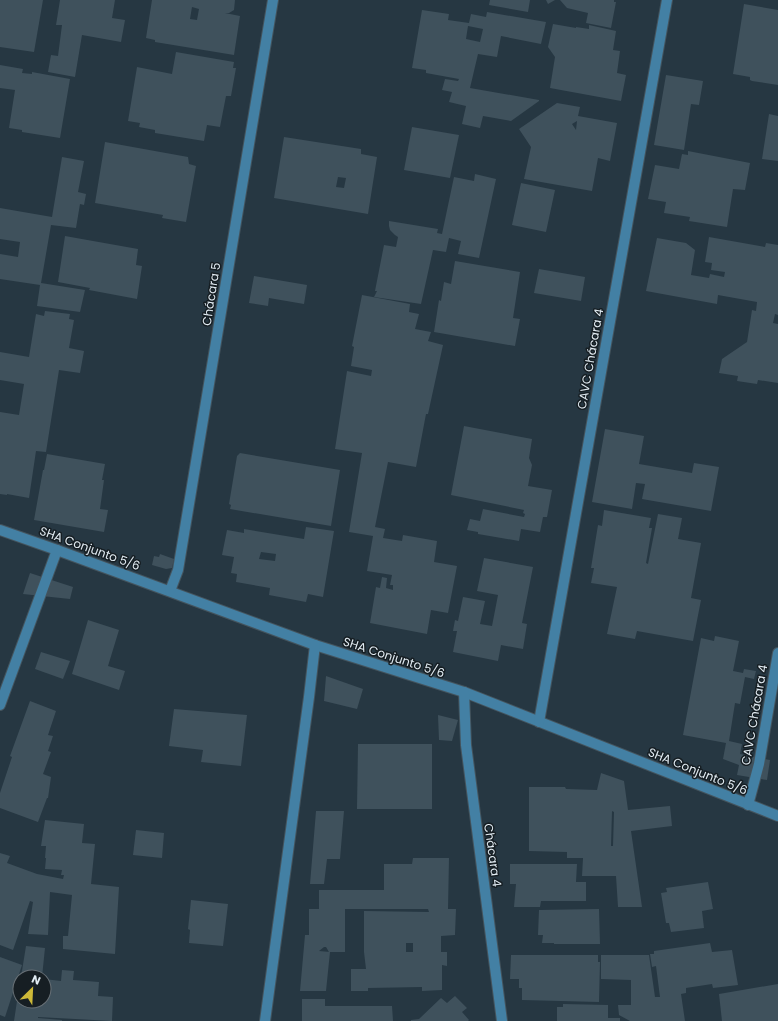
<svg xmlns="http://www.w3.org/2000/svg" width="778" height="1021" viewBox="0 0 778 1021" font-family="Poppins,sans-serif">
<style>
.building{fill:#3f515c;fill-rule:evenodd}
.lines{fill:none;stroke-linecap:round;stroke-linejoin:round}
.minor-casing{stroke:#44545e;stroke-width:12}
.minor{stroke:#4380a4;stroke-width:10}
.labels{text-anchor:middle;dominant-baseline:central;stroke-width:3;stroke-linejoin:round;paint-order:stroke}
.street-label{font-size:12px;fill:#e2ecf3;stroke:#161e23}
</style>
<rect width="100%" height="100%" fill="#263742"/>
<g class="building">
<path d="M0,0H43L34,52L0,47Z"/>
<path d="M60,0H115L112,18L125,20L121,42L82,35L75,77L48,72L51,55L58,56L62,25H56Z"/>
<path d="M152,0H235L234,10L229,13H225L240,16L234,55L155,42V40L146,38ZM192,7L199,9L197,20L190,19Z"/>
<path d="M490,0H530L528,12L489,5Z"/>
<path d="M546,0H555L548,4Z"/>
<path d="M560,0H614V2H616L611,28L586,23L588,13L567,8Z"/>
<path d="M744,4L778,10V85L752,81L750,80V77L733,74Z"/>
<path d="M422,10L449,14L448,20L469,23L471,14L486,17L487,12L546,22L541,44L501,36L497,57L478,54L470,88L539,100V101L511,121L483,116L480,128L462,124L466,106L449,102L452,92L442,90L445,79L458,81L459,79L426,73V70L412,68ZM468,26L483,29L480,42L466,39Z"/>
<path d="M553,24L576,28V27L589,29V25L616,31L613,50L620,51L617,73L626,75L621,101L550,88L555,57L548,47Z"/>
<path d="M176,52L234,62L233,68H236L231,96H226L220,127L207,125L204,141L155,133V130L139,127L140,123L128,121L137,67L172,74Z"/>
<path d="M0,65L23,69L22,73L32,74V72L70,79L60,138L22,132V130L9,128L15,90L0,88Z"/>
<path d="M666,75L703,81L699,105L691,104L684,150L654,145Z"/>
<path d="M557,103L580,107L578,116L617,123L610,161L598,158L592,191L524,179L531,147L519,129ZM577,121L576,130L572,124Z"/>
<path d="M769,114L778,116V161L762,159Z"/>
<path d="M412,127L459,135L450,178L404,170Z"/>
<path d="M284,137L361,149V154L377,157L368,214L274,198ZM338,177L346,178L344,188L336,187Z"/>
<path d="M105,142L188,157L189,164L196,166L186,222L162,218L163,215L95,203Z"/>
<path d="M688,151L750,163L745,190L733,189L727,227L689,221L690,217L664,213L666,202L648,199L655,165L679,169L682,154L688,155Z"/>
<path d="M62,157L84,161L78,192L86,194L84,205L80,204L76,228L51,225L41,283L85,290L80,312L37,306L40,285L0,279V254L18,257L20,242L0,239V208L52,217Z"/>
<path d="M475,174L496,179L479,258L458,254L461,241L449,238L446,252L433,250L421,304L374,297L377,291H375L384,245L396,247L398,237L395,235L390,230L389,226V221L438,229L437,233L442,234L454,177L474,181Z"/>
<path d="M521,183L555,190L546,232L512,225Z"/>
<path d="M65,236L138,249L136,265L142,266L137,299L89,290L90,288L58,282Z"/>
<path d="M709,237L765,247L766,243L778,245V315L775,314L773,323L778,324V383L758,380L757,384L737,381L738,376L719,373L722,359L747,342L752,310L756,311L757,302L718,295L717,304L646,291L657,238L686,243L695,250L691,275L709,278L710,274L724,277L725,272L711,270L712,263L705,262Z"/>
<path d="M455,261L520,272L513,318L520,319L515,346L434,332L439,300L441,301L444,282L451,284Z"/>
<path d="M539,269L585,277L581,301L534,293Z"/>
<path d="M254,276L307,285L304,304L269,298L268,306L249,303Z"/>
<path d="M362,295L410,304L409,312L419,314L415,329L431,332L428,341L443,345L428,414H426L416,467L388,462L375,527L385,529L383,538L402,541L403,535L437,541L434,562L457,566L448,613L431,610L427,634L370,623L376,587L380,588L382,577L387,578L386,588L393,590V585H390L392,575L367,571L373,536L349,532L362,453L335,449L347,371L371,376L372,370L351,366L354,347L352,346Z"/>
<path d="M45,311L70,314L69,319L74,320L69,348L84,351L80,373L59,370L46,452L36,451L29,498L7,494V495L0,494V412L19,415L24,384L0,380V352L29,357L36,314L44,316Z"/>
<path d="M464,426L532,439L529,458L532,465L528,486L552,490L547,517H543L540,532L521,529L519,541L478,534V532L467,530L470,519L480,521L483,509L524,517L525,514L523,513L524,510L451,495Z"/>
<path d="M605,429L644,436L639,464L692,473L694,463L719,467L711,511L642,499L645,484L636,483L632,509L592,502Z"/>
<path d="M240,453L340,470L331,526L230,509L231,505L229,504L237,456Z"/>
<path d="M47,454L105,464L102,480H104L100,509L108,510L104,532L34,520L43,470H44Z"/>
<path d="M604,510L651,518L649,528H652L646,563L648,564L658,514L682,518L678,539L701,543L691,598L701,600L693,641L637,631L635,639L607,634L617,587L591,583L594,568H591L598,525L602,526Z"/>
<path d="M306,527L334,531L323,597L308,594L306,602L269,595L270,588L236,582L237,574L231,573L234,557L222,555L227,530L244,533V529L304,539ZM261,552L276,554L275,561L259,559Z"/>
<path d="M160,554L174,559L172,568L166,569L152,565L154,556L159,557Z"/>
<path d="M484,558L533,567L522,623L527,624L523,649L501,645L498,661L453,652L457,631H453L455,620L458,621L463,597L485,601L480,624L492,626L498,595L477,591Z"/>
<path d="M30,573L73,587L70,599L23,594Z"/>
<path d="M88,620L119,630L108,666L125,671L119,690L72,674Z"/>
<path d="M715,636L739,641L733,671L743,673L744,669L756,671L754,679L745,677L740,704L735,703L729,741L742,744L740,754L770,760L767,780L737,775L739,765L723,759L726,743L683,735L701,638L714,641Z"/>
<path d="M41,652L70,661L63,679L35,669Z"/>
<path d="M326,676L363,689L357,709L324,701Z"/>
<path d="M30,701L56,711L48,735L53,736L48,751L51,752L43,774L51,777L48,798H47L38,822L0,808V793L12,757L10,756Z"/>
<path d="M174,709L247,715L241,766L201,762L203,750L169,746Z"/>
<path d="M438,715L458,720L452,741L439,740Z"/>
<path d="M358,744H432V809H357Z"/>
<path d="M601,773L624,781L628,810L670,806L672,826L631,831L642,907H618L616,876H582L583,858H584H567V852L529,851V787H565L566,789L597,790ZM612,811L614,812L613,846H611Z"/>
<path d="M316,811H344L340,859H327L324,884H310Z"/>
<path d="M45,820L84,824L82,843L95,844L91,884L119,887L115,954L63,949V936H68L72,895L50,892L48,935L28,934L33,902L30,901L13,950L0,945V853L10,856L7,863L37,874L63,879L64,875H61L62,870L45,869L46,858H45L46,846H41Z"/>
<path d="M136,830L164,833L162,858L133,855Z"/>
<path d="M413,858H449L448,909H456L455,934V935L441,936V952H447V966L442,965V990L422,991V987L368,988V991H351V969H366L364,952V911L429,912L428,909H345V952H329L326,947H324L319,951L330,952L326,991H300L305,935H309V909H319V890H384V864H412ZM406,943H413V952H406Z"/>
<path d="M510,864H577L576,882H586V901H541L540,907H514L516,884H510Z"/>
<path d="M708,882L713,909L702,911L704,928L671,932L669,923H666L661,893L667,892L666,888Z"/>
<path d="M191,900L228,904L223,946L189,943L190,930L188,929Z"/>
<path d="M599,909L600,944H554V943H542L543,935H538L539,910Z"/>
<path d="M710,943L712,952L732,950L738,985L713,988L712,984L686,988V993L681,994L685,1021H630L619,1015L618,1005H631V980L601,979V955H649L655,997H660L656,966L652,967L650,954H654V951Z"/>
<path d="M26,946L45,948L42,977H21Z"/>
<path d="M511,955H598V962H600L599,1002L522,1000V988H519V979H510Z"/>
<path d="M0,957L22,965L5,1017L0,1015Z"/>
<path d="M62,970L74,971L73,980L99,982L98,996L113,997L112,1021L38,1017V1018L62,1020V1021H14L19,988L20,1001H44V979L61,981Z"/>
<path d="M778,984V1021H722L719,994Z"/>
<path d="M455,996L467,1008L462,1012L469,1020L468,1021H411V1020L419,1019L441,998L447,1003Z"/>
<path d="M302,999H325V1006H392L393,1021H302Z"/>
<path d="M563,1004L608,1005V1018H620V1021H557V1007H563Z"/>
</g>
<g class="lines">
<defs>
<g id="minor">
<path d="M0,530L57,550L315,645L464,692L778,816"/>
<path d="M170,591L178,570L273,0"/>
<path d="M464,692L466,745L502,1021"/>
<path d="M0,705L57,550"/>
<path d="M539,722L667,0"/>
<path d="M748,805L759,764L778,653"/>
<path d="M265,1021L309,697L315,645"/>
</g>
</defs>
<use href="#minor" class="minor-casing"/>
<use href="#minor" class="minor"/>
</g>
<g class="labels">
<g class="street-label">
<text transform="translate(211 294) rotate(-81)">Chácara 5</text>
<text transform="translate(590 359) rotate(-80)">CAVC Chácara 4</text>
<text transform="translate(90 548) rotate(20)">SHA Conjunto 5/6</text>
<text transform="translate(394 657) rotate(18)">SHA Conjunto 5/6</text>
<text transform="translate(754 715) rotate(-80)">CAVC Chácara 4</text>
<text transform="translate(698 771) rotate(22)">SHA Conjunto 5/6</text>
<text transform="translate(493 855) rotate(82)">Chácara 4</text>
</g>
</g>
<g transform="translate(32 989) rotate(24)"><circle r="19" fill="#161e23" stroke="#687076"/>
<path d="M0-3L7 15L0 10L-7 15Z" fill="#cdb938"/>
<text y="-6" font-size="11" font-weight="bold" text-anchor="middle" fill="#e2ecf3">N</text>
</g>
</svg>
